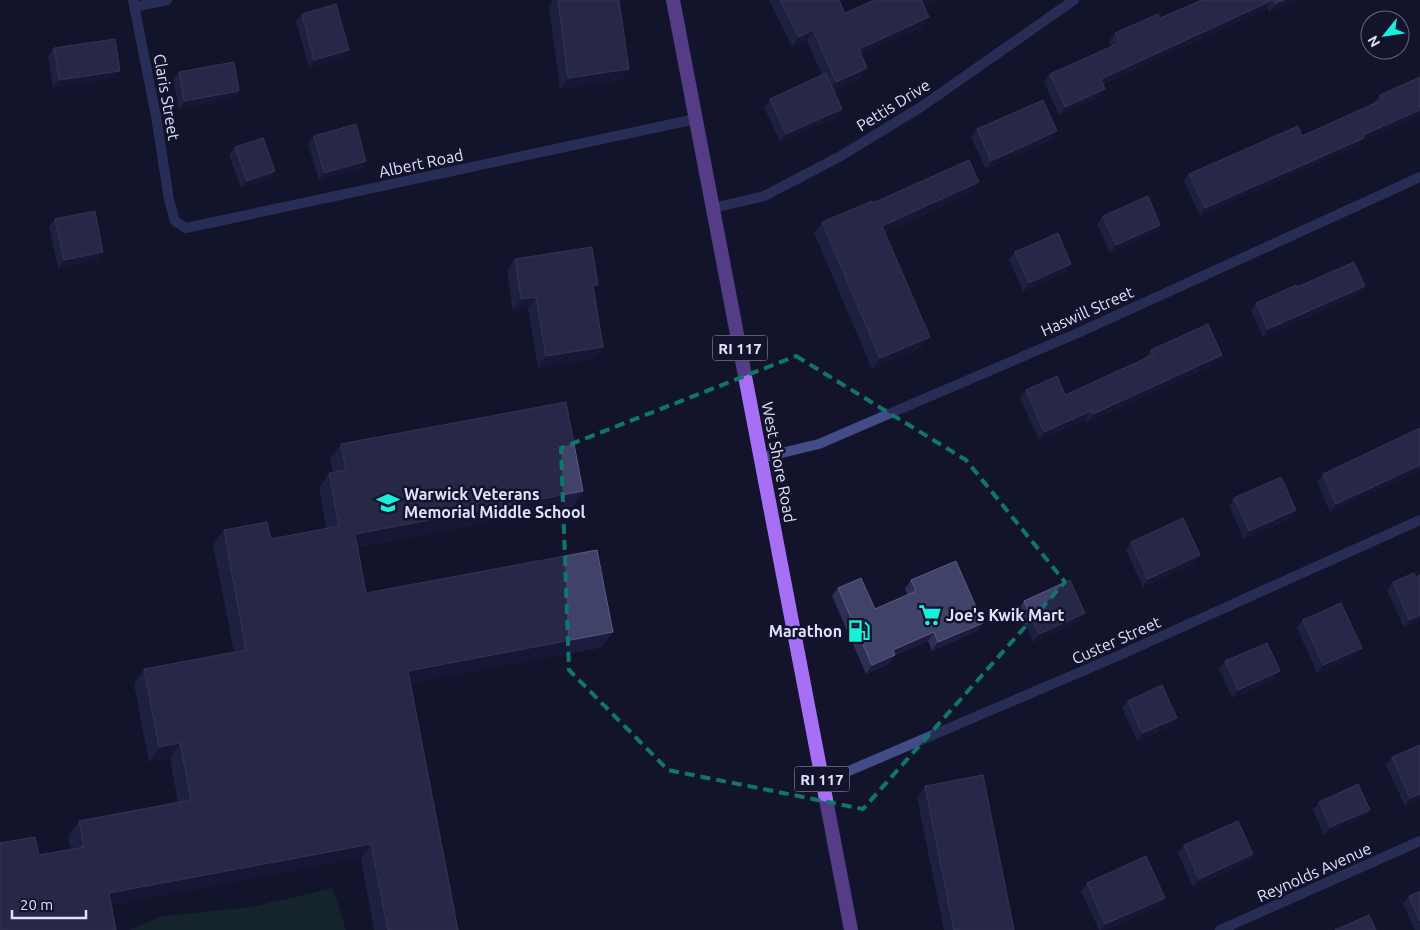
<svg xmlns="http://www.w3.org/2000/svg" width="1420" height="930" viewBox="0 0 1420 930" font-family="Ubuntu,sans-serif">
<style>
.green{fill:#17352d}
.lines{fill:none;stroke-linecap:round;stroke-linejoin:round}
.minor{stroke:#424d87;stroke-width:10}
.primary{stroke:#a76ef6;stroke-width:14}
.wall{fill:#2e2f57}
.shaded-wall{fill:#1b1c3e}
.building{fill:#414269;stroke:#5a5b80}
.marked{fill:none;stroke:#0f766e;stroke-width:4;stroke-dasharray:10 6;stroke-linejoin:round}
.labels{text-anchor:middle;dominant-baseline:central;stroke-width:5;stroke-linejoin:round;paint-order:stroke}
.shield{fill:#13142b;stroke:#a2a4be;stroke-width:1}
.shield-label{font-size:15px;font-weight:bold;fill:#dfe2fd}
.street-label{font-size:16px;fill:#dfe2fd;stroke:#13142b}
.poi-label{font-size:16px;font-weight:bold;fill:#dfe2fd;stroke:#13142b;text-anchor:start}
</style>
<rect width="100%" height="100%" fill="#13142b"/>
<path class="green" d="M333,888L346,930H129L163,916L252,907Z"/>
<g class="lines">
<g class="minor">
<path d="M133,0L156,116L169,200L175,221L186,228L696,119"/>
<path d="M134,7L167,0"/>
<path d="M713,208L764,196L839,157L921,107L1074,0"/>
<path d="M761,458L819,444L842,434L1080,332L1420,177"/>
<path d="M823,782L1120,655L1420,520"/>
<path d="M1220,930L1420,841"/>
</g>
<path class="primary" d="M673,0L851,930"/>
</g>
<g class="wall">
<path d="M553,0H619L621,81L560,89L549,6Z"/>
<path d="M769,0H839L845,13L875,0H937L924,6L922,27L861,54L867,68L860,78L834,90L842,109L837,117L780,142L764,107L770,99L822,75L807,40L792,47Z"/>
<path d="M1202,0H1296L1269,12L1267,8L1103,84L1100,97L1059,115L1044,82L1050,74L1112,47L1109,41L1115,33L1160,18Z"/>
<path d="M302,14L343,58L309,67L296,21Z"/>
<path d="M54,48L114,78L53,88L48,56Z"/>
<path d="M179,72L239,91L234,99L179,109L173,80Z"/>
<path d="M1420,77L1358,145L1200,216L1184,181L1189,174L1302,136L1375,104L1374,103L1380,95Z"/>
<path d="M977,129L1052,139L986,169L971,137Z"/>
<path d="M314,136L366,161L361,169L319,180L308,144Z"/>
<path d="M235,147L275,171L269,179L241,188L229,155Z"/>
<path d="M972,193L885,232L922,347L872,369L814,233L822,222L873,203Z"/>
<path d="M1103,216L1155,233L1110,253L1097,224Z"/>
<path d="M55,219L98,260L58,268L49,227Z"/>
<path d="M1015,252L1066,272L1023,291L1009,260Z"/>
<path d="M515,259L594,291L603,347L594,359L538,368L528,309L513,311L507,271Z"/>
<path d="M1359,294L1263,337L1251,310L1256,303Z"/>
<path d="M1151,350L1222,355L1217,363L1087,422L1086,419L1039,440L1020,398L1026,390L1065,395L1146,359L1145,358Z"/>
<path d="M1420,428L1330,512L1317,482L1323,474Z"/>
<path d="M341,444L583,491L573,506L358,547L366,593L602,647L411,683L458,930H374L361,858L39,855L71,849L68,836L79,821L178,802L170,758L149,762L134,684L144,669L234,652L213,545L224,530L271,539L326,528L319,488L329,473H333L330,459Z"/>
<path d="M1234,498L1296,510L1291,518L1244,539L1229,506Z"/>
<path d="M1131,542L1200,555L1194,563L1143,587L1126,550Z"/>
<path d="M1420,575V620L1404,628L1387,590L1393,582L1416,577Z"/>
<path d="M911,580L983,623L977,631L932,651L928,641L894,656L889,664L866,674L832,596L838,588L875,609L908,595L905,589Z"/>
<path d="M1024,601L1079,621L1033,642L1018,609Z"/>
<path d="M1303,620L1356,656L1317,673L1297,628Z"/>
<path d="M1225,661L1274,679L1232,698L1219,669Z"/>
<path d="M1128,701L1177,718L1171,726L1137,741L1122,708Z"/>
<path d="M1420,745V799L1405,806L1386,765L1392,757Z"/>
<path d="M925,786L1014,930H944L917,798Z"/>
<path d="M1319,802L1364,817L1324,835L1313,810Z"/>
<path d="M1184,845L1248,862L1193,887L1178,853Z"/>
<path d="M1087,883L1159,906L1105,930H1099L1081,891Z"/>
<path d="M1420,891V930H1415L1403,904L1409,896Z"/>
</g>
<g class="shaded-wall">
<path d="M922,0H937L914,10Z"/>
<path d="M1273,0L1267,8L1095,87L1101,79Z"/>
<path d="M1284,0H1296L1269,12L1275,4Z"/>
<path d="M929,17L922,27L852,59L859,49Z"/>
<path d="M813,30L807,40L792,47L799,37Z"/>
<path d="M349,50L343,58L309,67L314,60Z"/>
<path d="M867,68L860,78L829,92L836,82Z"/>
<path d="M629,69L621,81L560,89L568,78Z"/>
<path d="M120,71L114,78L53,88L59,80Z"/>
<path d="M1105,89L1100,97L1059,115L1065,107Z"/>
<path d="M239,91L234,99L179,109L184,101Z"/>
<path d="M842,109L837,117L780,142L786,134Z"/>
<path d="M1420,110V115L1361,142L1358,145L1200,216L1205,208Z"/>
<path d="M1057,131L1052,139L986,169L991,161Z"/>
<path d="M366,161L361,169L319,180L324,173Z"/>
<path d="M275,171L269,179L241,188L247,181Z"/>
<path d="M979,182L972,193L875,236L882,226Z"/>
<path d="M1160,225L1155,233L1110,253L1116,245Z"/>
<path d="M103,252L98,260L58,268L64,260Z"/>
<path d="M1071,264L1066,272L1023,291L1029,283Z"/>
<path d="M593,285H598L590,296Z"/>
<path d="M1365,286L1359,294L1263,337L1268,329Z"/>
<path d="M536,297L528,309L513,311L521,299Z"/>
<path d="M930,337L922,347L872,369L880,358Z"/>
<path d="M603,347L594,359L538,368L546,356Z"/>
<path d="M1222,355L1217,363L1087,422L1093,414Z"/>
<path d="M1091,411L1086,419L1039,440L1044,432Z"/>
<path d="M1420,465V471L1330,512L1336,504Z"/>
<path d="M583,491L573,506L345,549L355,534Z"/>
<path d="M1296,510L1291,518L1244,539L1249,531Z"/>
<path d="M1200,555L1194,563L1143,587L1148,579Z"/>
<path d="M1085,613L1079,621L1033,642L1039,634Z"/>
<path d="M1420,615V620L1404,628L1409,620Z"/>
<path d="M983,623L977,631L932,651L938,642Z"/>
<path d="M613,632L602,647L398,686L408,671Z"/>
<path d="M934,632L928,641L894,656L889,664L866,674L872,665L893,650Z"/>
<path d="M1362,648L1356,656L1317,673L1323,665Z"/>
<path d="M1280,671L1274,679L1232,698L1238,690Z"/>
<path d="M1177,718L1171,726L1137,741L1142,733Z"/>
<path d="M180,743L170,758L149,762L159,747Z"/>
<path d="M1420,794V799L1405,806L1410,798Z"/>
<path d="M1370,810L1364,817L1324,835L1330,827Z"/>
<path d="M371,844L361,858L99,908L109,893Z"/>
<path d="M1253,854L1248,862L1193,887L1199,879Z"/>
<path d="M1165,898L1159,906L1105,930H1101L1105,924Z"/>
</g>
<g class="building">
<path d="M558,0H619L629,69L568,78Z"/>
<path d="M780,0H839L845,13L875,0H922H921L929,17L859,49L867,68L836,82L813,30L799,37Z"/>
<path d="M1202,0H1273L1101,79L1105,89L1065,107L1050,74L1119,43L1115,33L1158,14L1160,18Z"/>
<path d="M1273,0H1284L1275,4Z"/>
<path d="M336,4L349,50L314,60L302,14Z"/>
<path d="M115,39L120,71L59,80L54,48Z"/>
<path d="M234,62L239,91L184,101L179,72Z"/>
<path d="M826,73L842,109L786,134L770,99Z"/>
<path d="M1420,77V110L1363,135L1364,138L1205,208L1189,174L1298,126L1302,136L1382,100L1380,95Z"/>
<path d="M1043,100L1057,131L991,161L977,129Z"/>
<path d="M356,124L366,161L324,173L314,136Z"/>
<path d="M263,138L275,171L247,181L235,147Z"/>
<path d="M969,160L979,182L882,226L930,337L880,358L822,222L872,201L873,203Z"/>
<path d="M1148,196L1160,225L1116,245L1103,216Z"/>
<path d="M95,211L103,252L64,260L55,219Z"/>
<path d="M1058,233L1071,264L1029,283L1015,252Z"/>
<path d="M592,247L598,285H593L603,347L546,356L536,297L521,299L515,259Z"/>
<path d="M1354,262L1365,286L1268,329L1256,303L1296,285L1297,287Z"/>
<path d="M1208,324L1222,355L1093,414L1091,411L1044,432L1026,390L1057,376L1065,395L1153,355L1151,350Z"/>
<path d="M566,402L583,491L355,534L366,593L597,550L613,632L408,671L458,930H388L371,844L109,893L116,930H0V843L35,837L39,855L84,847L79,821L191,800L180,743L159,747L144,669L246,650L224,530L267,522L271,539L339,526L329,473L346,470L341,444Z"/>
<path d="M1420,428V465L1336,504L1323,474Z"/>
<path d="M1281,477L1296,510L1249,531L1234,498Z"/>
<path d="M1183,518L1200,555L1148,579L1131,542Z"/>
<path d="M956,561L983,623L938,642L934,632L893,650L895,655L872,665L838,588L861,578L875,609L916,591L911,580Z"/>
<path d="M1414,573L1416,577L1420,575V615L1409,620L1393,582Z"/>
<path d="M1070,580L1085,613L1039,634L1024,601Z"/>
<path d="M1341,603L1362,648L1323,665L1303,620Z"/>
<path d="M1267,643L1280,671L1238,690L1225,661Z"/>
<path d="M1162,685L1177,718L1142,733L1128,701Z"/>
<path d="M1420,745V794L1410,798L1392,757Z"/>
<path d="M983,775L1014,930H954L925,786Z"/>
<path d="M1358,784L1370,810L1330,827L1319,802Z"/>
<path d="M1238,821L1253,854L1199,879L1184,845Z"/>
<path d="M1146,856L1165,898L1105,924L1087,883Z"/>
<path d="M1420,891V921L1409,896Z"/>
<path d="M1369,915L1376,930H1335Z"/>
</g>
<path d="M0 0H1420V930H0ZM796,356L966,460L1065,582L863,809L668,770L569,670L561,448Z" fill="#13142b" fill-opacity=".55" fill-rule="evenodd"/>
<path class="marked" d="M796,356L966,460L1065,582L863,809L668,770L569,670L561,448Z"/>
<defs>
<symbol id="school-bare" viewBox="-9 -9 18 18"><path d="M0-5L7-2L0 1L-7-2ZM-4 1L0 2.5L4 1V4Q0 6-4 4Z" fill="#18f0d9" stroke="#13142b" stroke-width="2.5" paint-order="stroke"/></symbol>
<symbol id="supermarket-bare" viewBox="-9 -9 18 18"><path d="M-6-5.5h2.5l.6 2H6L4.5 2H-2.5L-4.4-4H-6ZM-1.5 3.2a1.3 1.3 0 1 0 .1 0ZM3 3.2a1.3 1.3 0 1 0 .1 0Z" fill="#18f0d9" stroke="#13142b" stroke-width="2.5" paint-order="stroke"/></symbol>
<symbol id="fuel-bare" viewBox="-9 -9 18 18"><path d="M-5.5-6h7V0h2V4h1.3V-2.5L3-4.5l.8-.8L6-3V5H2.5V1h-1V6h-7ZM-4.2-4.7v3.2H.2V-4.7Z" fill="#18f0d9" stroke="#13142b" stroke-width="2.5" paint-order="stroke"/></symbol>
</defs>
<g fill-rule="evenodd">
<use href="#school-bare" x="372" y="487" width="32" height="32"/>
<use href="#supermarket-bare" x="914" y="599" width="32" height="32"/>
<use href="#fuel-bare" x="843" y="615" width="32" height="32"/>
</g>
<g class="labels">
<g class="shield">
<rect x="712.5" y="335.5" width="55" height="25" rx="4"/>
<rect x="794.5" y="766.5" width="55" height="25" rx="4"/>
</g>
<g class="shield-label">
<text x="740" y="348">RI 117</text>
<text x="822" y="779">RI 117</text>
</g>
<g class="street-label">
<text transform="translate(167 97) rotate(80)">Claris Street</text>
<text transform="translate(893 105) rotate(-32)">Pettis Drive</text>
<text transform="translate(421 163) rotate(-12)">Albert Road</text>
<text transform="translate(1087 311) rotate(-24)">Haswill Street</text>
<text transform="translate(779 462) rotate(79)">West Shore Road</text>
<text transform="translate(1116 640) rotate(-24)">Custer Street</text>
<text transform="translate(1314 872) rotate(-24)">Reynolds Avenue</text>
</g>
<g class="poi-label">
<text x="404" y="494">Warwick Veterans<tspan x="404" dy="18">Memorial Middle School</tspan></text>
<text x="946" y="615">Joe's Kwik Mart</text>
<text x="842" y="631" text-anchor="end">Marathon</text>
</g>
</g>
<g transform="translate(1385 35) rotate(240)"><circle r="24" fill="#13142b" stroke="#65667f"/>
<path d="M0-4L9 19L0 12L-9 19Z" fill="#18f0d9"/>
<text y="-8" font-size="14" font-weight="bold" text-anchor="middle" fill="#dfe2fd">N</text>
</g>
<path d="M12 910v8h74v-8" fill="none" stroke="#dfe2fd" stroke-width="2.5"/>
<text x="20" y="910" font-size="15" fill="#dfe2fd" stroke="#13142b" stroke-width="4" paint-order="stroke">20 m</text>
</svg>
